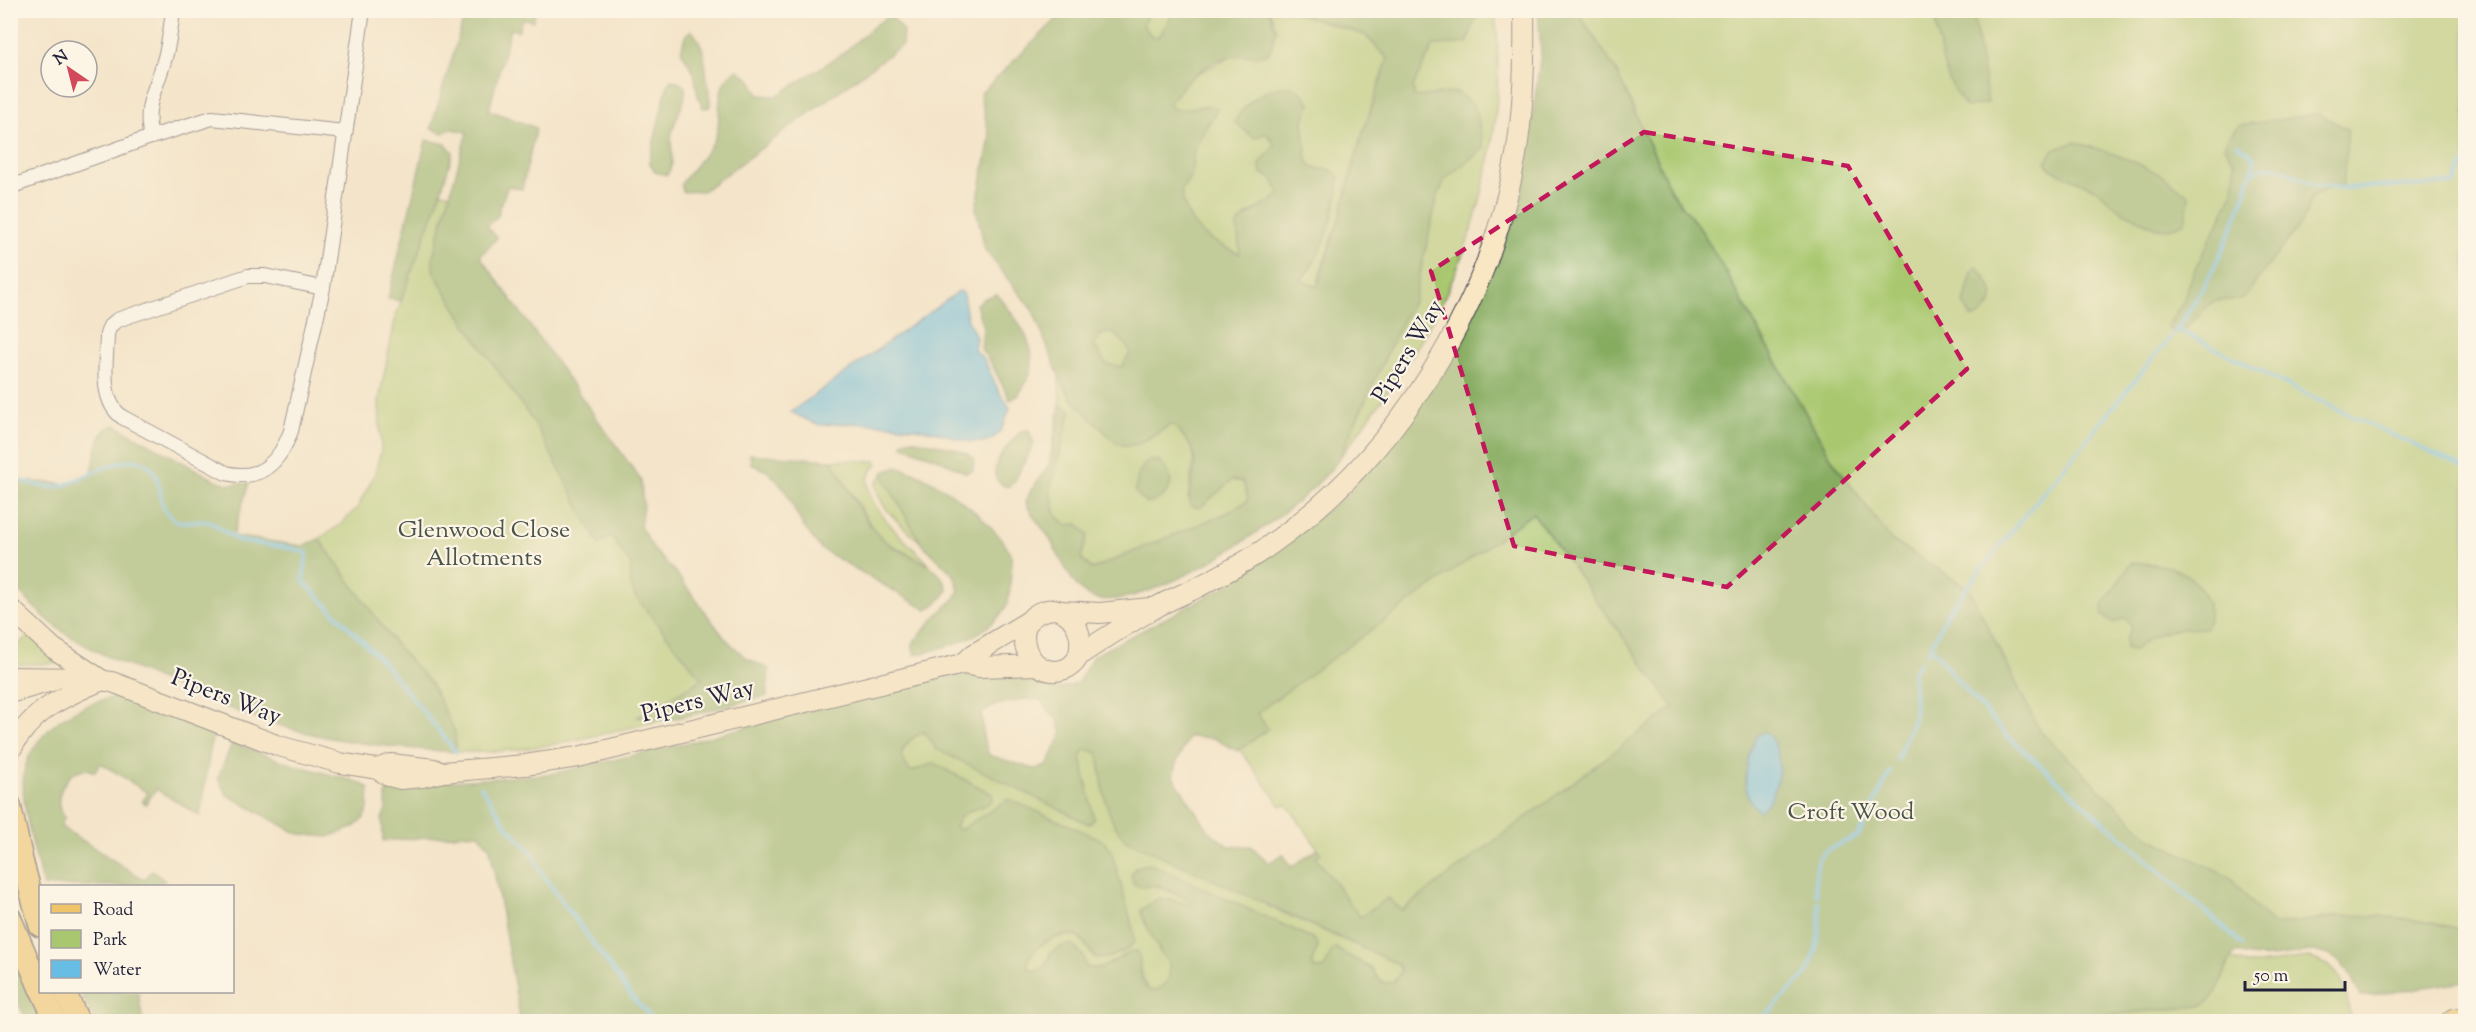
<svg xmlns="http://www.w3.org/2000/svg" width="2476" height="1032" viewBox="0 0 2476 1032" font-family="'Sorts Mill Goudy',serif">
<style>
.green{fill:#a8c76e;stroke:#657454;stroke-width:1.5}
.forest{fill:#86ac61;stroke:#54674e;stroke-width:1.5;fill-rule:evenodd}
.water{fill:#68bde5;stroke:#457090;stroke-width:1.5}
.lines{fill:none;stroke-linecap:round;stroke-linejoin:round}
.stream{stroke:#68bde5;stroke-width:4}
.minor-casing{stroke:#423f50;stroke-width:16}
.secondary-casing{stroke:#423f50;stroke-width:22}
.primary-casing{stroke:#423f50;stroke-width:24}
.motorway-casing{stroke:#423f50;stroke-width:28}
.minor{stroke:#fff;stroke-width:14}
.secondary{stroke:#f9e7c3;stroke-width:20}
.primary{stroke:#f0c469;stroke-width:21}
.motorway{stroke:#f0c469;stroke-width:26}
.marked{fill:none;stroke:#c2185b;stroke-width:4.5;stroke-dasharray:12 8;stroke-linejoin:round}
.labels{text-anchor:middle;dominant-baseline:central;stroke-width:4.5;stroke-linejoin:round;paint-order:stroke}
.street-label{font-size:24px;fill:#22223b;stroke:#fcf5e5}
.park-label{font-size:24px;fill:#4a544a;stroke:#fcf5e5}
</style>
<rect width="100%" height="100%" fill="#fcf5e5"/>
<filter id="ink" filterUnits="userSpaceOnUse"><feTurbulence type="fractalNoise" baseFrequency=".0167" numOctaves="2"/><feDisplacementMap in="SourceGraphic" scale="12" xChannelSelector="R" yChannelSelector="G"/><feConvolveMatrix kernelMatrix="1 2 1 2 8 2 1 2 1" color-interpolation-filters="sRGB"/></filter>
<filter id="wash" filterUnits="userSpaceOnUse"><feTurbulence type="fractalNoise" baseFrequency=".008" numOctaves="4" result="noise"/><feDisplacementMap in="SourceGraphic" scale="24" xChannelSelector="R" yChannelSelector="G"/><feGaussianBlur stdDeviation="1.35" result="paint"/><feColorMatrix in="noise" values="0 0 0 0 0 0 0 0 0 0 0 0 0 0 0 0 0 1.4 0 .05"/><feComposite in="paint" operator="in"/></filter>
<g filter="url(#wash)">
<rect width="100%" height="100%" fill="#f4e5ca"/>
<g class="green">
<path d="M1149,11H1174L1161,34L1156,37L1151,36L1143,25Z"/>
<path d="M1269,11H1290L1365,35L1388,59L1359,144L1340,217L1321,270L1317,287L1300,280L1306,274L1332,170L1312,168L1307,160L1303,122L1310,103L1301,92L1235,122L1254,138L1266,133L1276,145L1260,164L1261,173L1273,179L1280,194L1272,201L1246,215L1241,255C1205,237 1188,233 1181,190L1192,175C1190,147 1204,131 1218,109L1199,106L1183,111L1173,109L1169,103L1192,76L1233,56L1273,18Z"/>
<path d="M1478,11H1495C1508,125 1479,245 1419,344C1395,384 1366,422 1338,460L1403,319L1414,300L1437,198L1445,178L1484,148L1414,97L1413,86L1434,45L1467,43Z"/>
<path d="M1577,11H2465V930C2427,921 2382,913 2342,916C2319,918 2296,923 2273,924L2253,905L2231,878L2151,839L2040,731L1969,589L1891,540L1833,461L1703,233L1671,191L1615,69Z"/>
<path d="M441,192L457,195L448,253L702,679L638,717L659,721C592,736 526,755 456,752L455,732L431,684L396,645L319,539L340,525L357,508L374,476L381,451L379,400L396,315Z"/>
<path d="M1112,332L1125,343L1130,353L1122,367L1106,364L1094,345L1101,334Z"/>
<path d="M1059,376L1072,399L1141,443L1170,425H1175L1193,450L1194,459L1188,498L1232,480L1243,482L1248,497L1246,502L1229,512L1092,569L1081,558L1066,525L1056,515L1050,488L1071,412L1060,405Z"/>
<path d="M832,460L876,461L878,463C874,468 869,473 868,479C864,508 912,546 931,566L886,542L871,526Z"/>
<path d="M884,472V478L921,543C905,527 877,508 876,484Z"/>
<path d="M1533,513L1675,708L1402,910L1388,898L1360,918L1316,857L1321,853L1291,810L1286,804L1281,806L1240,750L1267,729L1256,713Z"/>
<path d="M29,634L59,663L11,665V660L15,657L13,650Z"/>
<path d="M925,732L937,749L1094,819L1081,757L1085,749L1098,753L1102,778L1268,906L1398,964L1401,971L1393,982L1384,983L1375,975L1372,969L1335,948L1324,969H1314L1312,961L1318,946L1314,939L1150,864L1135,868L1131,876L1195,901L1191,904L1159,898L1141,910L1142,916L1160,952L1169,963V980C1142,1012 1143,968 1137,951C1118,952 1107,974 1086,967L1083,956L1072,945L1050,953L1045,967L1036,971L1029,969C1028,964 1026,959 1030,955C1036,945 1063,932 1074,936C1083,938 1088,949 1093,957C1109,957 1138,953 1134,933L1112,853L1107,844L969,825L960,830L955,827C960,814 967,810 980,807L992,794L934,763L914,771L909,770L901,756C904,744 913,736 925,732Z"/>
<path d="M2310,958C2342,966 2346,987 2350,1016L2307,1022H2034L2201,1006L2211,999L2230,959L2249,965Z"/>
</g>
<g class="forest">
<path d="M466,11H536L533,21L522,19L518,31L510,29L489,110L536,128L522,189L508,186L499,208V215L487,226L497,238L480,256L641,480L643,505L640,526L654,550L676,573L724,637L746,658L769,669L767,696L683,717L659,721L637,717L702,679L635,596L630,583L631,565L611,536L599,544L535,424L467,326L442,286L433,270V256L467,132L452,129L442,133L431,128Z"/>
<path d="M1065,11H1149L1143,25L1151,36L1156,37L1161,34L1174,11H1269L1276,29L1270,52C1258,59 1246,54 1233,56C1207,61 1183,82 1169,103L1173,109C1189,112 1203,101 1218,109C1204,130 1190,148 1192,175L1181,190C1187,229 1206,240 1240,254L1237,225C1249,210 1267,207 1280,194L1273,179L1261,173L1260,164L1275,145L1266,133L1254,138L1235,122C1243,102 1279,76 1301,92C1304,95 1307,100 1310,103L1303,122L1307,160L1312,168L1332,170L1339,177C1337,212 1324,253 1301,280L1317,287L1340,217L1359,144L1388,59L1365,35L1290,11H1478L1467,43L1434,45L1413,86L1414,97L1457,92L1475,107L1484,148L1445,179L1437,198L1414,300L1403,319L1338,460C1308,506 1150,615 1093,598C1073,592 1059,554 1048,536C1041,525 1030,515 1026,502L1031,490L1049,465L1060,405L1071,411L1050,488L1056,515L1066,525L1078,524L1088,535L1081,558L1092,569L1229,512L1246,502L1248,497L1243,482L1232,480L1200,508L1191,506C1185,488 1201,466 1192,449C1188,441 1180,433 1174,425H1170L1141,443L1128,446L1116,443L1072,399L1059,376L1033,311L985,250L976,208L990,138L980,94ZM1112,333L1125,343L1130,353L1122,367L1106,364L1094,345L1101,334Z"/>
<path d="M1538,11H1577L1615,69L1671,191L1703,233L1833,461L1891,540L1969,589L2040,731L2151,839L2231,878L2253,905L2273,924C2296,923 2319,918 2342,916C2382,913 2427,921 2465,930V981L2360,997C2331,916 2289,974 2236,952C2222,968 2223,996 2201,1006L2034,1022L509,1021L520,1017L490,848L478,833L383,841L382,819L386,809V793L391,789L412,784L551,774L679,745L887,689L986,671L1038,674L1053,690L1077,684L1093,656L1227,586L1348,494L1446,368L1520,206L1541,53ZM1533,513L1674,707L1402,910L1388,898L1360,917L1316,857L1321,853L1318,849L1291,867L1283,854L1269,863L1251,846H1228L1209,831L1173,777L1176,763L1189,737L1213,738L1238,751L1268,729L1257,713ZM1023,699L1040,700L1058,721L1062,734L1047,766L1034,769L989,755L983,737L982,713L996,705ZM925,732L936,749L1089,824L1094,819L1081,757L1085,749L1098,753C1103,782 1103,818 1126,840L1398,964L1401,971L1393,982L1384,983L1375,975L1372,969L1335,948L1332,950L1324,969H1314L1312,961L1318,946L1314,939L1150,864L1140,866L1132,872L1133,884L1142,887L1158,885L1194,901L1191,904L1159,898L1141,910L1142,916L1160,952L1169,963V979C1159,992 1145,997 1141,976C1139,966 1142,960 1137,951C1118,952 1107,974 1086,967L1083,956L1072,945C1055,945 1051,952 1045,967L1036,971L1029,969C1023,950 1054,934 1071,935C1093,936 1084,970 1117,954C1124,950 1131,948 1135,941L1134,933L1112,853L1107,844L1098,838L1009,799L960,830L955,827C964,803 980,814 993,799L992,794L933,763L914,771L909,770L901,756C904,744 913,736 925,732Z"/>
<path d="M1934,11H1973L1988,103L1966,107C1939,72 1941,52 1934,11Z"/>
<path d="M890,15L903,30L902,45L898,48L703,191L683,192L681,184C689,172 709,151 715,138C724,118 711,81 738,70L751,80L759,95L777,96L842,54L875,25Z"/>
<path d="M691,30C706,46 704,59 707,79C708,89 711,96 710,107L703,108L698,97L694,73L681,51L685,36Z"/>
<path d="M671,80L677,81L685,87C687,102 675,117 672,133C669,149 677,162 667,175L655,172L649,162L667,87Z"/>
<path d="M2318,114L2348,129L2343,185L2329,188L2311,197L2307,215L2242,300H2216L2206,307L2186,328L2174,334L2167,326L2182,304L2194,271L2233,194L2235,164L2225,146L2228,137L2240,125Z"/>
<path d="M426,140L446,144L453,152L441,192L401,301L388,299Z"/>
<path d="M2075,142C2118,155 2154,165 2189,196L2185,222L2169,229L2156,228L2120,210L2095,189L2050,169L2046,161L2054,150Z"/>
<path d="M1976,266C1994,286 2002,303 1975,318L1971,317L1964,304L1972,272Z"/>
<path d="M997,294C1013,314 1038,343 1031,371C1029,379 1022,389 1018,396L1010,400L991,363L981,349L983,328L976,304L985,298Z"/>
<path d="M115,425L215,480L228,484L249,483L233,536L303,546L319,539L396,645L431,684L455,732L456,752C409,749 362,745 316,735C259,722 205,699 152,676C91,650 53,635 11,581V480L67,484L91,475C97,457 94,431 115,425Z"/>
<path d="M1023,430H1029L1034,444L1014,482L1008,487C977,478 1009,442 1023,430Z"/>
<path d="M912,439C932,444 957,446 974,458L973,470L966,473L939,459L903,446L904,441Z"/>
<path d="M750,454L832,460C847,485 864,525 887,543C909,559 939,561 948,590L939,601L927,610L821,549L803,526L783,487L767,471L751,464Z"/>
<path d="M1150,460L1159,461C1163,465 1169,471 1170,477C1174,491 1157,503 1146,503L1135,492C1137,477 1138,469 1150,460Z"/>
<path d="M897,467C930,473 999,523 1011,556C1013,563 1011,576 1010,583C1010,591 1009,604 1004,610C985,638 946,647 915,655L912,644L936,616L955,598L959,591L954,575L921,543L884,478V472Z"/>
<path d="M2132,562C2148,564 2169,564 2183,573C2202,583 2215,608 2206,628C2177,629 2156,628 2135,650L2126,649L2125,641L2131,628L2126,617L2114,623L2103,616L2102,609L2107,598Z"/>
<path d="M125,697L213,732L200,816L156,789L146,804L142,802L148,793L101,763L95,772C72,758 47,801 65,817L60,826L144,880L152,870L165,881L152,886H43C36,857 19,801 24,772C28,751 44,732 60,720C81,706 100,698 125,697Z"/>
<path d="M232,743L291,764L358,782L369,788L368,809L364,818L353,828L328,837L298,834L227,795L218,778Z"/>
<path d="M11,964L37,999L48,1021H28L15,998L11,1010Z"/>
<path d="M80,992H138L143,1021H95Z"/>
</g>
<g class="water">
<path d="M959,291L963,293L967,318L976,337L974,350L984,359L998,390L1010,408C1005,421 1002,437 987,441C969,446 950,435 933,431C897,424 858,421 822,425L815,424L791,412Z"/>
<path d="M1766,732C1786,753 1781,792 1760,811C1737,797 1747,754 1757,735Z"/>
</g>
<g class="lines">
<g class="stream">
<path d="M2252,173L2265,167H2277L2315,185L2342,188L2454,184L2466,161"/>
<path d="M2177,329C2213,277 2239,221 2255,160L2249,152L2237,144"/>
<path d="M10,478C27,481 44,490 61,486C81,481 129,449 148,465C162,478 158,493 164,508C166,513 173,518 177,522L209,521L239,541L291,548L307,553L303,581L383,662L456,752"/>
<path d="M1931,646L1952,674L2006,735L2242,944"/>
<path d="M1928,653L1947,613L1982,568L2177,329L2330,406L2466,469"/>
<path d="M1897,760L1915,714L1913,672L1920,662"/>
<path d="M481,787L507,826L534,855L540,871L636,1002L645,1010L653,1022"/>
<path d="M1817,895L1815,882L1818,859L1827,850L1858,836L1890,772"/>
<path d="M1759,1022L1806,975C1818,952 1822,928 1818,902"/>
</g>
</g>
</g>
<g filter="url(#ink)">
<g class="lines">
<defs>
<g id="minor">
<path d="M151,137L212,118L345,132"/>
<path d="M10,187L151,137C143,105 156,91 164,61C169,45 171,27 173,10"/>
<path d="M323,288L265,276H248L117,320L110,326L107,334C107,360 98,399 122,417L226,473C261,482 280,461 291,431L323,288L363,10"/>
</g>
<g id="secondary">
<path d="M10,608L53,648L100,679"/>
<path d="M1054,609C1072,612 1082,630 1080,647C1080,657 1075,665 1065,669C1026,684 1002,613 1054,609Z"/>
<path d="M1061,611L1100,613L1150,608"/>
<path d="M1078,656C1103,639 1129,623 1155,608C1168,600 1182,595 1196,588C1221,575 1247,562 1270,545C1397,456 1489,308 1516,155C1524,107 1525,59 1524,10"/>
<path d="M963,664L974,654L1027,622"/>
<path d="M10,677L88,678L112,682L279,746L340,763L377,769L389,776L401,779L422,777L443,772L525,765L578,757L963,664L979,667L1038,665"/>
<path d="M10,693L52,681"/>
<path d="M10,751C31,710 61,698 100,681"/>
<path d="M377,769L391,764L434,769"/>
</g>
<g id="primary">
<path d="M10,805L23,864L40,926"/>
<path d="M10,917L40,989"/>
<path d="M42,992L56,1022"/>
<path d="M65,992L79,1022"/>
</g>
<path id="motorway" d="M2454,1022L2466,1020"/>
</defs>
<use href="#minor" class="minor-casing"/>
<use href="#secondary" class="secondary-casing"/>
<use href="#primary" class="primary-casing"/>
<use href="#motorway" class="motorway-casing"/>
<use href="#minor" class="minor"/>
<use href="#secondary" class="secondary"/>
<use href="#primary" class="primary"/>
<use href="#motorway" class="motorway"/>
</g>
</g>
<path d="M0 0H2476V1032H0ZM1644,132L1848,166L1967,369L1727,587L1514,546L1431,271Z" fill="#f4e5ca" fill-opacity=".55" fill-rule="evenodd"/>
<path class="marked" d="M1644,132L1848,166L1967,369L1727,587L1514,546L1431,271Z"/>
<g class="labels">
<g class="street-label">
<text transform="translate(1409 352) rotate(-59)">Pipers Way</text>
<text transform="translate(226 698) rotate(21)">Pipers Way</text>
<text transform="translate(698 702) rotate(-14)">Pipers Way</text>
</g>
<g class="park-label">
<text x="484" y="531">Glenwood Close<tspan x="484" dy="28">Allotments</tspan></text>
<text x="1851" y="813">Croft Wood</text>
</g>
</g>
<rect width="2476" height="1032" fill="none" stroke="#fcf5e5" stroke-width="36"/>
<rect x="39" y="885" width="195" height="108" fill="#fcf5e5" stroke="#a5a1a1" stroke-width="1.5"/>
<rect x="51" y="904" width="30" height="9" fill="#f0c469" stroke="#a5a1a1" stroke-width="1.5"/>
<text x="93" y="915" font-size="18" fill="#22223b">Road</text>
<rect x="51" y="930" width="30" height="18" fill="#a8c76e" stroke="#a5a1a1" stroke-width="1.5"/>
<text x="93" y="945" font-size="18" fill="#22223b">Park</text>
<rect x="51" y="960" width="30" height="18" fill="#68bde5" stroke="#a5a1a1" stroke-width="1.5"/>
<text x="93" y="975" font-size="18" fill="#22223b">Water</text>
<g transform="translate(69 69) rotate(325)"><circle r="28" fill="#fcf5e5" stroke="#a5a1a1" stroke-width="1.5"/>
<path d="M0-4.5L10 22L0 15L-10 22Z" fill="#d1495b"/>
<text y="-9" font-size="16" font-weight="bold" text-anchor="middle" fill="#22223b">N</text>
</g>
<path d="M2245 981v9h100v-9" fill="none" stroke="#22223b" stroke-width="3"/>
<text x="2254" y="981" font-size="18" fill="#22223b" stroke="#fcf5e5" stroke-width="4.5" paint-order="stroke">50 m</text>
</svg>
